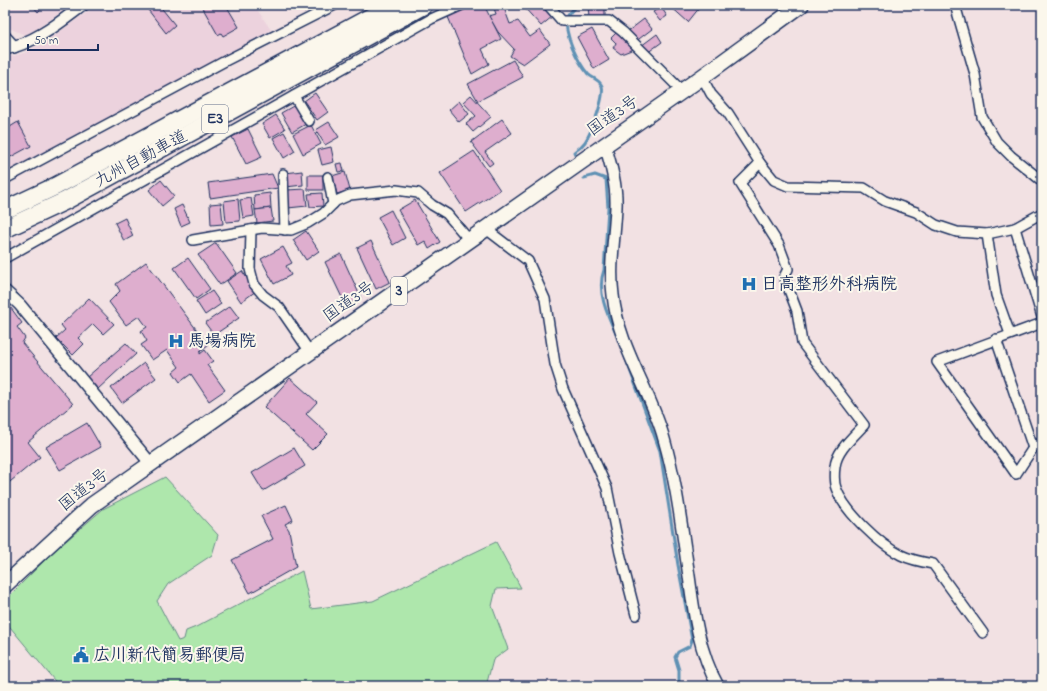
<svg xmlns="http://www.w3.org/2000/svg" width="1047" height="691" viewBox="0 0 1047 691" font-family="'Indie Flower','Klee One',sans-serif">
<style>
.built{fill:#ecd2dd}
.green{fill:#aee7ac;stroke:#648b85}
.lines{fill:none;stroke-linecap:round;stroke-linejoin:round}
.stream{stroke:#5f91b4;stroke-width:3}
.building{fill:#deaece;stroke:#1b2f5e}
.minor-casing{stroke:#1b2f5e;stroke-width:12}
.tertiary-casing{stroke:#1b2f5e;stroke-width:14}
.trunk-casing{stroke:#1b2f5e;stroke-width:18}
.motorway-casing{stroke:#1b2f5e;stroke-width:20}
.minor{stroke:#fbf7ec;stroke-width:9}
.tertiary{stroke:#fbf7ec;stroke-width:11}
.trunk{stroke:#fbf7ec;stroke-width:15}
.motorway{stroke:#fbf7ec;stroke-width:17}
.labels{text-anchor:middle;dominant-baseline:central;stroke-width:4;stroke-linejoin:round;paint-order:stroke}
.shield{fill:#fbf7ec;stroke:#5e6b89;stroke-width:1}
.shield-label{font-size:16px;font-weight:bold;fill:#1b2f5e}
.street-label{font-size:17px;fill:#1b2f5e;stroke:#fbf7ec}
.poi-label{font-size:17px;font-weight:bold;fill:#1b2f5e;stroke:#fbf7ec;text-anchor:start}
</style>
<rect width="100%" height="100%" fill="#f2e1e3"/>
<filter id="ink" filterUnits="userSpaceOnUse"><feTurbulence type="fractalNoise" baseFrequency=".025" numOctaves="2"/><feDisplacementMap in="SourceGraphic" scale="8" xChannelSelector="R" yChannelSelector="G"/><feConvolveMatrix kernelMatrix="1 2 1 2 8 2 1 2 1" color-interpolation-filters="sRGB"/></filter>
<g filter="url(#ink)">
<g class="built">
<path d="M5,5H72L33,31L25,35L9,28L5,24Z"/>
<path d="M97,5H254L271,30L239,49L5,173V58L24,53L47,41Z"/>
</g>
<path class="green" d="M165,477L218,535L212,555L168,584L157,601L178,641L184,639L186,631L196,627L302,571L311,609L373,601L496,542L521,588L496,589L492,606L508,649L493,660L486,686H59L5,621V600L52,553L103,509Z"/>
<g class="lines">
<g class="stream">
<path d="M575,154L574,152C579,149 582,146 585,142C592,131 605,97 602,86C599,79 593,79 588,74C578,62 563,33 567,17C569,13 574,8 577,5"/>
<path d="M584,178L595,175L606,179L608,208L604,270C595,294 611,322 620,343"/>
<path d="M624,354L660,451L678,565L692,640L690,646L678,652L675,657L679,670V686"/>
</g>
</g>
<g class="building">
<path d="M32,5H45L38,12Z"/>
<path d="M147,5H159L175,25L166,33L145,6Z"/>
<path d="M201,5H226L239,27L223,36L221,33L218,35Z"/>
<path d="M472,5H484L501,39L482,49L489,64L472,74L448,17Z"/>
<path d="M503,5L510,24L518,21L530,37L540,30L550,44L523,64L510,56L514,49L498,32L489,16L496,14L494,8Z"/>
<path d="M522,5H543L553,16L541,26Z"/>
<path d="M588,5H605V18H589Z"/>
<path d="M669,5H696L700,7L688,22Z"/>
<path d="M661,7L667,16L660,21L653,12Z"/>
<path d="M644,19L652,29L635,42L627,32Z"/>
<path d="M592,29L609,60L594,69L577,37Z"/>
<path d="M617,32L634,49L621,54L613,48L616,43L611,38Z"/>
<path d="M657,34L662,42L647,53L641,46Z"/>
<path d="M513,60L523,77L478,101L468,84Z"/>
<path d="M315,93L328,112L317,120L304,101Z"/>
<path d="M471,95L491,117L473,132L466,124L476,116L463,102Z"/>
<path d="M459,101L469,114L459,122L449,110Z"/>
<path d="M295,105L306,124L292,132L281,113Z"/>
<path d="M276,115L285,129L270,138L262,124Z"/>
<path d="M502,119L512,133L485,152L493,163L489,166L471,142Z"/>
<path d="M18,122L31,146L5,160V130Z"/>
<path d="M329,122L339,137L325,145L316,130Z"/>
<path d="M311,125L321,144L303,154L293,134Z"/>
<path d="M248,129L262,157L246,164L232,137Z"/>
<path d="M284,132L295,151L284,158L273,138Z"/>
<path d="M331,147L334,162L322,165L318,150Z"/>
<path d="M474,151L500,190L466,212L440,173Z"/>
<path d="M342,163L344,171L338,172L336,164Z"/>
<path d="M302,171L303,185L286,187L285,173Z"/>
<path d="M345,172L350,190L337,194L332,176Z"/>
<path d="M272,174L278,188L210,198L208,183Z"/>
<rect x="308" y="175" width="15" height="15"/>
<path d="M161,180L174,196L162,206L149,190Z"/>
<path d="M305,189L307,206L288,208L287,190Z"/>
<path d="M270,193L271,208L255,210L254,195Z"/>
<path d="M322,193L323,206L310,207L308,194Z"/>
<path d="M251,198L254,216L243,218L240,200Z"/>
<path d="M238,199L240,221L226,222L224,201Z"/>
<path d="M415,200L440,242L429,249L425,241L418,245L398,210Z"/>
<path d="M221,203L223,224L211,225L210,204Z"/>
<path d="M182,205L190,222L181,226L174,209Z"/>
<path d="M271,208L273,221L257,223L255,210Z"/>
<path d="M391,210L405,238L393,245L378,217Z"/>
<path d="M125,218L133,236L124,241L115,223Z"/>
<path d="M306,231L319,251L306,260L293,240Z"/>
<path d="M371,241L390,282L376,289L357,248Z"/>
<path d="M216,243L237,273L220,285L198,255Z"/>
<path d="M283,247L292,263L286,266L291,275L274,284L261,259Z"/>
<path d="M341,254L361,298L346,306L325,262Z"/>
<path d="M188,258L210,289L196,299L174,268Z"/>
<path d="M146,262L208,345L200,351V354L205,350L213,361L207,365L225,390L209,401L191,374L180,382L173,372L179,367L167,350L152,360L141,345L147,341L141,331L147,327L139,316L126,325L109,302L120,291L116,284Z"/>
<path d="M242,271L256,291L241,302L227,281Z"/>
<path d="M212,291L221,304L205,315L196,301Z"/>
<path d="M89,298L114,324L103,334L93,324L78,338L84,344L73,355L56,338L65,330L61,325Z"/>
<path d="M5,300L22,323L17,327L25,338L22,343L73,404L28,442L40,457L5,486Z"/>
<path d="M230,306L239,318L214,335L205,323Z"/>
<path d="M126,343L136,354L98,389L87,377Z"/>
<path d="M144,363L156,378L122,403L111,388Z"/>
<path d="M290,378L317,402L306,414L328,434L312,450L264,407Z"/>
<path d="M87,423L101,447L60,470L46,447Z"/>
<path d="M294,448L305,466L263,491L252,473Z"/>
<path d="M286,505L293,520L285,524L289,530L296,567L250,593L232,560L273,539L261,516Z"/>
</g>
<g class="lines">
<defs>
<g id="minor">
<path d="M548,5L562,21H609L623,32L682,91"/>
<path d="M955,5L975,74L982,117L997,142L1011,156L1042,181"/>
<path d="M702,77L711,94L728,113L760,163L740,183L779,245L788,269L784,277L797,311L802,343L864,425C854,436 836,451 835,467C834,473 834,483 836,488C844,511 880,545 901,555C911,560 922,562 933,564L983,633"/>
<path d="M294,96L309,121"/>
<path d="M760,163L774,180L788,186L864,188L885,201L916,212L936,225L957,232L987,234L1015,228"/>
<path d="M283,174L285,230"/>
<path d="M328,177L333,204"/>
<path d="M5,179L227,60L335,5"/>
<path d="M1042,213L1015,228L1042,317"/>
<path d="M486,229L528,261L545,299L555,364L563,389L607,488L620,553L636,615"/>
<path d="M251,230L250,269L254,284L263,295L279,307L310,352"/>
<path d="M987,234L996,295L1010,334"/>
<path d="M193,240L262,228L291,230L308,223L324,213L336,201L350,195L396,190L418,193L432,205L447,214L470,241"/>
<path d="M5,258L431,19L462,5"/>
<path d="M1042,323L937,362L1016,474L1033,448L1042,442"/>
<path d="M996,339L1033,448"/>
</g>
<g id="tertiary">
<path d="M5,37L14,47"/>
<path d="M5,49C35,43 59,23 83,5"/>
<path d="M605,145C611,165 617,186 616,207C615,237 609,265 613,295C618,346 651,391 664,439C677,484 682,531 689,576C694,614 699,652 718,686"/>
<path d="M5,291L20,305L151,464"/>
</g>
<path id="trunk" d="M5,585L92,505L702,77L801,5"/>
<g id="motorway">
<path d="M5,210L56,186L393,5"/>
<path d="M5,229L65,201L424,5"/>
</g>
</defs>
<use href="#minor" class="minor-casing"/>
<use href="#tertiary" class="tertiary-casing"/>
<use href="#trunk" class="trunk-casing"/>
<use href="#motorway" class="motorway-casing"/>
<use href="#minor" class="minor"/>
<use href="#tertiary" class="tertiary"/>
<use href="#trunk" class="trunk"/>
<use href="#motorway" class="motorway"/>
</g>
</g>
<defs>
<symbol id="hospital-bare" viewBox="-9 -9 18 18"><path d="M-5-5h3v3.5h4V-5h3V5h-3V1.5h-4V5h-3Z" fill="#1f6fb2" stroke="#fbf7ec" stroke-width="2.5" paint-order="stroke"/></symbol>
<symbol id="civic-bare" viewBox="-9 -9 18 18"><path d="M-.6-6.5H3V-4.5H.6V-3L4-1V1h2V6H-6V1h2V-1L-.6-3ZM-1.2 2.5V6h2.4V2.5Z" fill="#1f6fb2" stroke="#fbf7ec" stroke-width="2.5" paint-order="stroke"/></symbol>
</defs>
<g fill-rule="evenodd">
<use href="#hospital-bare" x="738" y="273" width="22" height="22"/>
<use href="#hospital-bare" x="165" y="330" width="22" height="22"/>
<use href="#civic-bare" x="70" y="644" width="22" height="22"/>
</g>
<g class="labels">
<g class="shield">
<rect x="202" y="105" width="26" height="28" rx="3"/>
<rect x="391" y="277" width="16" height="28" rx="3"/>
</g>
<g class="shield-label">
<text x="215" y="119">E3</text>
<text x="399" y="291">3</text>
</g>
<g class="street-label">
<text transform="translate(613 116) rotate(-35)">国道3号</text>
<text transform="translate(141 159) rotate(-28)">九州自動車道</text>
<text transform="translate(349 302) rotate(-35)">国道3号</text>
<text transform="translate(84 490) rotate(-38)">国道3号</text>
</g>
<g class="poi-label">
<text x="761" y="284">日高整形外科病院</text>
<text x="188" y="341">馬場病院</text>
<text x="93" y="655">広川新代簡易郵便局</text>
</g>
</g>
<rect width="1047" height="691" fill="none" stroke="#fbf7ec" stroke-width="20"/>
<rect x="10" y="10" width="1027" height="671" fill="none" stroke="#1b2f5e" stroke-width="1.5" filter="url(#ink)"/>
<path d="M28 44v6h70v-6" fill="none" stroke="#1b2f5e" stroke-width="2"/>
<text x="34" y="44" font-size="12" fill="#1b2f5e" stroke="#fbf7ec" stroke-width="3" paint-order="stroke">50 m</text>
</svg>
